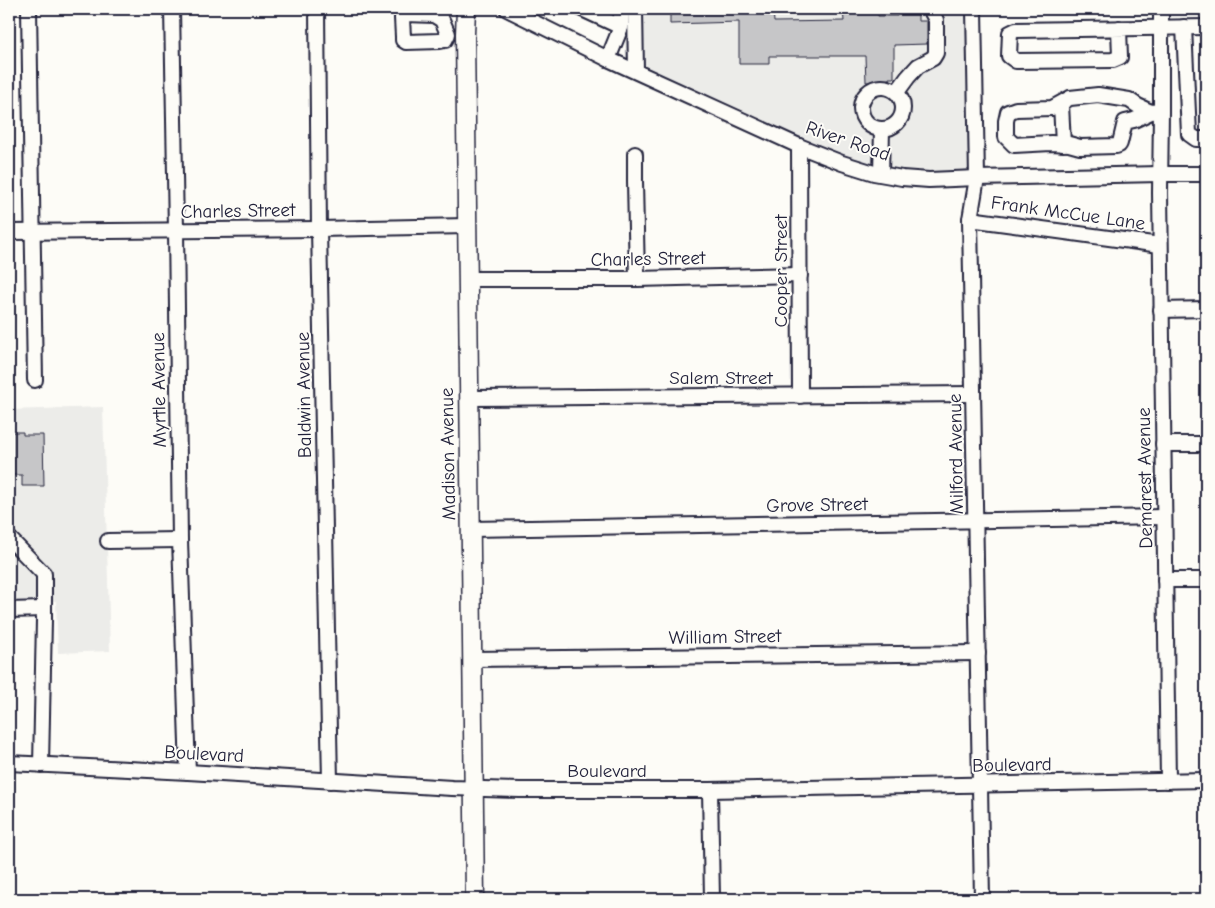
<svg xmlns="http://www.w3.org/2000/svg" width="1215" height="908" viewBox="0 0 1215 908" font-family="'Comic Neue',sans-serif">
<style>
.built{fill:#ecece9}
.building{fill:#c6c6c8;stroke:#22223b}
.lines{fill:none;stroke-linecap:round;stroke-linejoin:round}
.minor-casing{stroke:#22223b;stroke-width:18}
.major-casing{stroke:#22223b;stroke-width:21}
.minor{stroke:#fdfcf7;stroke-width:14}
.major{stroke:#fdfcf7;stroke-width:18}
.labels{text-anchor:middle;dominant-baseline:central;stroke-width:4;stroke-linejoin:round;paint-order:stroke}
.street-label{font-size:19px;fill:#22223b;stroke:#fdfcf7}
</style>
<rect width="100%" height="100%" fill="#fdfcf7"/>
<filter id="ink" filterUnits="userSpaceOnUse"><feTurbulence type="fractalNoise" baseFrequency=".02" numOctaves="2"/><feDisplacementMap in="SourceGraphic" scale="10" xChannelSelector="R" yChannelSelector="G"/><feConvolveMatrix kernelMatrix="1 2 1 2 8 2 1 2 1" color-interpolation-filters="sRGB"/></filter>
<g filter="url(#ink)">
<g class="built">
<path d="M626,9H974L977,178L874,173L625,66Z"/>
<path d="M103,407L110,651L58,653L56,601L9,602V410Z"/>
</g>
<g class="building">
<path d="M670,9H773L774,22L844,21L843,9H878V16H897V9H918V21H927V44L894,45V78H889V81L866,82L865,56H769V64H739V22L670,24Z"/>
<path d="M9,432H23V435H43L44,486H22V475H9Z"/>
</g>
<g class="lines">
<defs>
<g id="minor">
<path d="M29,9L35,380"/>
<path d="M172,9L176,230L180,540L188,772"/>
<path d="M317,9L319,229L330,781"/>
<path d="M507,9L608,59L799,146L842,163L874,173L902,178L929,180L977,178L1160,174H1206"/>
<path d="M582,9L621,27"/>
<path d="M635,9L636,71"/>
<path d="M974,9L977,178L970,219L982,899"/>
<path d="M1161,9V111L1160,193L1168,781"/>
<path d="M406,14L434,15L442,20L448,34L445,40L440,41L406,42L403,40V37L402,18L403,16Z"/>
<path d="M1184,27L1189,134L1196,139H1206"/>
<path d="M1119,28L1120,57L1113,60L1016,61L1009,56L1010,33L1016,30L1206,27"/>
<path d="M608,59L621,27V9"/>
<circle cx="882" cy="108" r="21"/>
<path d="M897,92L908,77L918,66L933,58L936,53V20L930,9"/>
<path d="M1061,104L1063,144"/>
<path d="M1151,112L1134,120L1125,122L1120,143L1119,145L1116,146L1080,147L1069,144L1051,143L1014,145L1006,137V121L1008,112L1016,109L1052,108L1070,98L1098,95L1129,100L1138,106L1151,112L1161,111"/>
<path d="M799,146L800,396"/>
<path d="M635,154V181L637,279"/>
<path d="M881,174L882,129"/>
<path d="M970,219L1160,245"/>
<path d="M9,232L319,229L467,226"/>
<path d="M468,279H637L800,275"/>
<path d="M1161,310L1206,309"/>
<path d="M469,398L973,394"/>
<path d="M1163,444H1206"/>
<path d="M470,529L1164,517"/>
<path d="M9,538L44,574V620L41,765"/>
<path d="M108,541L180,540"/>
<path d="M1165,580H1206"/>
<path d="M9,610L44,609"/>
<path d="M472,659L978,653"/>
<path d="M9,763L188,772L452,788L520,790H710L1206,780"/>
<path d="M710,790L712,899"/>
</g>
<path id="major" d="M466,9L465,34L475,899"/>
</defs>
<use href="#minor" class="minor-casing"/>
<use href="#major" class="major-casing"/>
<use href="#minor" class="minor"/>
<use href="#major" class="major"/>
</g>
</g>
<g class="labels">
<g class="street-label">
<text transform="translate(848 141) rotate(19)">River Road</text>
<text transform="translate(238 211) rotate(-1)">Charles Street</text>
<text transform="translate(1068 213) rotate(8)">Frank McCue Lane</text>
<text transform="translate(648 259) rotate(-1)">Charles Street</text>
<text transform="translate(781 271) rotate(-90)">Cooper Street</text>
<text x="721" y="378">Salem Street</text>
<text transform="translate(159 390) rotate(-91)">Myrtle Avenue</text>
<text transform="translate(304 395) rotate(-91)">Baldwin Avenue</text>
<text transform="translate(448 454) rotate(-91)">Madison Avenue</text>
<text transform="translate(956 454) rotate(-91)">Milford Avenue</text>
<text transform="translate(1145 478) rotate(-91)">Demarest Avenue</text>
<text transform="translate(817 505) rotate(-1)">Grove Street</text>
<text transform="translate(725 637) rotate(-1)">William Street</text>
<text transform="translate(204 754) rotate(3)">Boulevard</text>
<text transform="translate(1012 765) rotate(-1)">Boulevard</text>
<text x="607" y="771">Boulevard</text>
</g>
</g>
<rect width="1215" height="908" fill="none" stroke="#fdfcf7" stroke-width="30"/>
<rect x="15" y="15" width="1185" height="878" fill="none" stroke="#22223b" stroke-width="2" filter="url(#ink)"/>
</svg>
